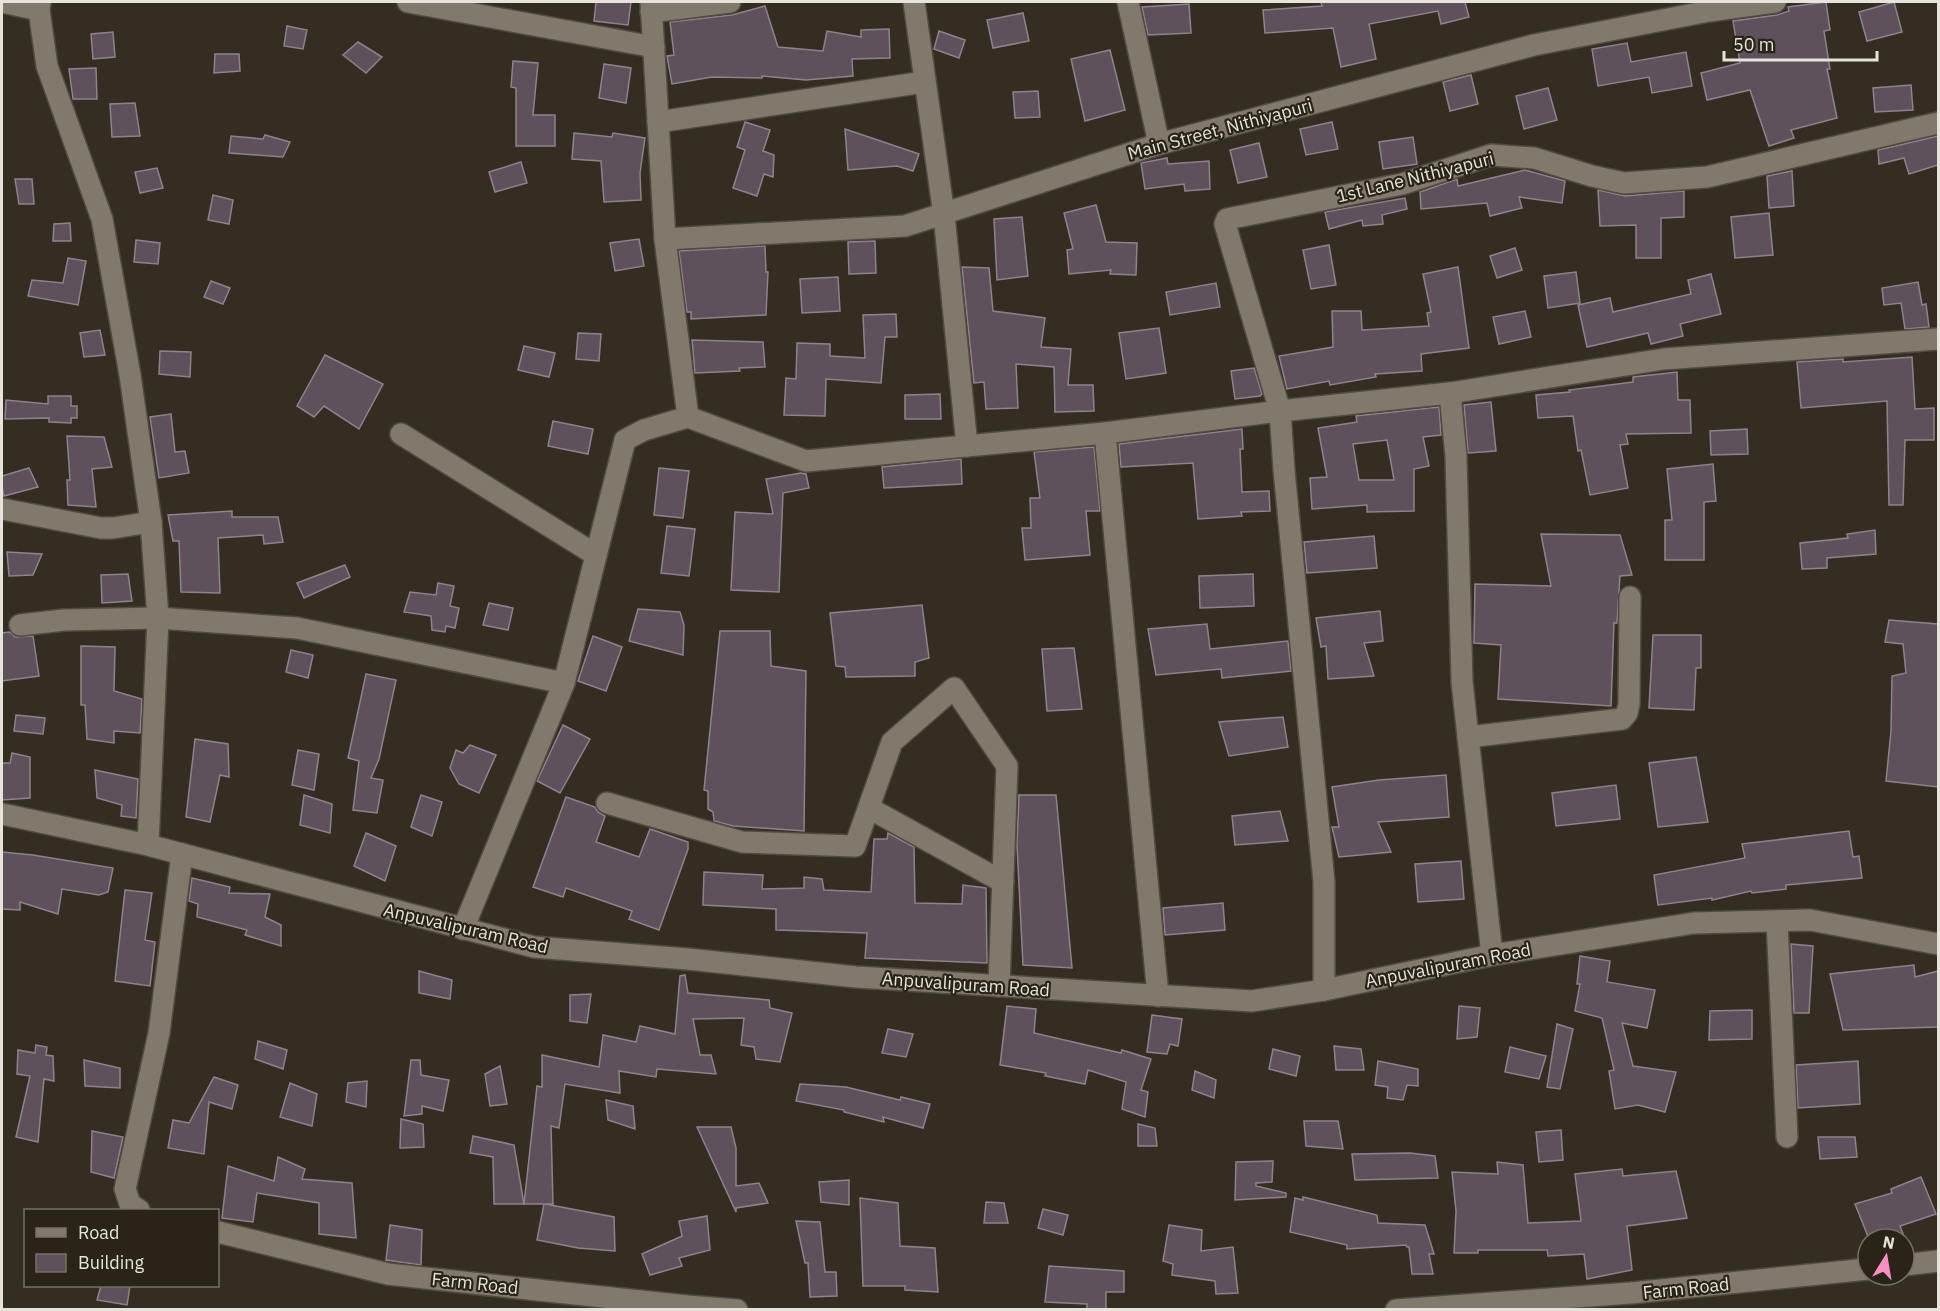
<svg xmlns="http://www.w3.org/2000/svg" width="1940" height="1311" viewBox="0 0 1940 1311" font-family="'IBM Plex Sans',sans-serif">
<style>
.building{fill:#5e515b;stroke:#90828c;stroke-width:1.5;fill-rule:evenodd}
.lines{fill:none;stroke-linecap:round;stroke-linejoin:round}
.minor-casing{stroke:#504b41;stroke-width:24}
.minor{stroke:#80796c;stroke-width:21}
.labels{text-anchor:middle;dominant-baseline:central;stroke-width:4.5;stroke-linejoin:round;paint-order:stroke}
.street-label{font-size:18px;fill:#e7e3db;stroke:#292318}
</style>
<rect width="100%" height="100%" fill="#332d22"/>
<g class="building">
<path d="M596,2H631L628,25L594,21Z"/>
<path d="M1321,2H1465L1469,17L1441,24L1438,11L1369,24L1376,59L1341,67L1333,28L1265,33L1263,10L1322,6Z"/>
<path d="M1826,2L1830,30L1824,31L1830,69H1827L1837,118L1791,130L1794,138L1769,146L1750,90L1707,100L1701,73L1740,63L1733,21L1777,15L1789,11L1788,7Z"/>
<path d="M1894,2L1902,32L1867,41L1859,12Z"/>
<path d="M1189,4L1191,33L1148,35L1142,7Z"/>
<path d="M765,6L778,47L823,51L827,31L861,37V30L889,29L890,58L852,59L853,76L806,80L762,76V78L712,77L672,84L667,56L674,55L670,22L732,15Z"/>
<path d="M1023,13L1029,41L993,48L987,20Z"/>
<path d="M287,26L307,30L303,49L284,46Z"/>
<path d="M939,31L965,40L959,58L934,49Z"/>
<path d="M113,32L115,57L93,59L91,34Z"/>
<path d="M358,42L382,57L366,73L343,55Z"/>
<path d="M1627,43L1631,62L1686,52L1692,86L1652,93L1649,77L1598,86L1592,49Z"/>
<path d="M1110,50L1125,110L1085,121L1071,59Z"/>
<path d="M215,54H239L240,71L214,73Z"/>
<path d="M513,61L538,63L533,115H555V146H516V88L511,87Z"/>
<path d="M604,64L631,68L626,103L599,98Z"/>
<path d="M96,68L97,99H73L69,69Z"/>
<path d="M1471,75L1478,104L1450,111L1443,82Z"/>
<path d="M1911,85L1913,110L1875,112L1873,88Z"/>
<path d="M1548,88L1557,120L1524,129L1516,96Z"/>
<path d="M1038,91L1040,117L1015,118L1013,92Z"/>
<path d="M135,103L140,136L112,137L110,104Z"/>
<path d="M745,122L770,130L763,151L774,155L773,177L764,174L757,196L733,188L745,150L737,147Z"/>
<path d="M1332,122L1338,149L1306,155L1300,129Z"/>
<path d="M845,129L919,154L913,171L897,166L848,170Z"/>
<path d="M574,133L612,137L613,133L645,138L640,173L641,200L604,202L601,161L572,159Z"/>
<path d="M265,135L290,142L283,157L229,153L231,136L263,139Z"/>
<path d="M1938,136V165L1909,174L1904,158L1879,164L1878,150Z"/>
<path d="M1413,137L1417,164L1383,169L1379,142Z"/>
<path d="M1259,143L1267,177L1238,183L1230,150Z"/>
<path d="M1167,158L1168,164L1209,161L1210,189L1185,191L1184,184L1145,189L1141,163Z"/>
<path d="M521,162L527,183L495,192L489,172Z"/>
<path d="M157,168L163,188L140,193L135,172Z"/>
<path d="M1525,170L1565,181L1562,203L1519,197L1522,208L1490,216L1487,203L1421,209L1420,192L1457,179L1458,186Z"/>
<path d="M1792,171L1794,206L1769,208L1767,176Z"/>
<path d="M15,179H32L34,204H19Z"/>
<path d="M1598,190L1625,196L1684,191V217L1661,218V258H1636V225L1600,226Z"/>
<path d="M213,195L233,200L229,224L208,220Z"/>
<path d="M1405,198L1407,209L1382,215L1383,224L1363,226L1362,220L1329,229L1325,212Z"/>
<path d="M1096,205L1106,242L1137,243L1136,275L1110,274L1111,270L1069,274L1067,250L1073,249L1064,213Z"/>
<path d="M1769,213L1773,255L1735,258L1731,217Z"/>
<path d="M1022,217L1028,276L997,280L994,219Z"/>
<path d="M70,223L71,241H53L54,224Z"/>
<path d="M639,239L644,266L615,271L610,243Z"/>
<path d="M136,240L160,243L158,264L134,262Z"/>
<path d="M875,241L876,273L849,274L848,242Z"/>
<path d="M1329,245L1336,285L1311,289L1303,250Z"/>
<path d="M765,246L766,272H768L766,315L691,319V312H687L679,251Z"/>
<path d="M1515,248L1522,270L1497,278L1490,256Z"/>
<path d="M68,258L86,261L78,305L28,296L32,280L63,283Z"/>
<path d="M962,267L989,268L993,311L1045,318L1041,347L1071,349L1068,385H1093L1094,411L1055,412L1054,367L1016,364L1018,408L986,409L984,382L974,383Z"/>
<path d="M1458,267L1469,348L1421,354L1422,371L1375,374L1376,377L1330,385L1329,381L1287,389L1279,356L1333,347L1332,311H1361L1362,330L1429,326L1427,313L1431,312L1423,274Z"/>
<path d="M1576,272L1580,303L1548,308L1544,276Z"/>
<path d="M1711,274L1721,314L1680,324L1683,336L1651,344L1648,333L1587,347L1578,305L1610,298L1613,312L1691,294L1688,280Z"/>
<path d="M838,277L840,311L802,313L800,279Z"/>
<path d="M211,281L230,288L223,304L204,297Z"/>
<path d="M1918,282L1922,305L1926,304L1929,327L1905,329L1901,303L1884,305L1882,288Z"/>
<path d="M1216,283L1220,307L1170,315L1166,292Z"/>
<path d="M1525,311L1531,337L1499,344L1493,317Z"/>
<path d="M896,314L897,337H885L881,383L826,379L825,416L784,415L786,378L796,379L797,343L830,344V356L865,358L863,315Z"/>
<path d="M1159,328L1166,373L1126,379L1119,333Z"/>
<path d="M100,330L105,355L84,357L80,333Z"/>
<path d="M578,333L601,334L599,361L576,359Z"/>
<path d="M692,340L763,342L765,367L739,368L740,371L695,373Z"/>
<path d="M524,346L555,353L549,377L518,370Z"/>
<path d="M160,351L191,352L190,377L159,374Z"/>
<path d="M325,355L383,384L359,429L324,406L314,417L297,406Z"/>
<path d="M1912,357L1915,409L1934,408V440H1905L1903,505H1889L1887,401L1801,408L1797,362L1843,359V362Z"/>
<path d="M1254,368L1262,394L1260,396L1235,399L1231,371Z"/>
<path d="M1677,372L1678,400H1690L1691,433L1626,434L1628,444L1620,445L1628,488L1590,495L1581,450L1578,451L1573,416L1538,418L1536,395L1570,392L1569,390L1633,382V377Z"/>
<path d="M940,394L941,419H905V395Z"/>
<path d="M48,396H71V406H77V418H71V423L49,422V418L5,419L6,400L48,404Z"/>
<path d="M1491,402L1496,451L1468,453L1464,405Z"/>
<path d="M1439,407L1441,435L1423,437L1429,466L1414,469V511L1367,512V505L1312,509L1310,478L1327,477L1318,428L1357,422L1356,416ZM1387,440L1394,480H1359L1353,444Z"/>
<path d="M171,414L175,452L185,451L189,473L159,478L150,417Z"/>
<path d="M553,421L593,429L588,454L548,446Z"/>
<path d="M1242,429L1243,449H1240L1242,492L1269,491L1270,511L1241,512L1242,516L1198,519L1193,463L1121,467L1119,444Z"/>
<path d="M1747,429L1748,454L1711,455L1710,431Z"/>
<path d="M67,436L104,437L112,467L92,469L96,507L68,505L67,480H70Z"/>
<path d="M1094,447L1100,511H1086L1090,555L1025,560L1022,528H1031L1030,498H1040L1034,452Z"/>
<path d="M961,459L962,484L884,488L882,467Z"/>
<path d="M1713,464L1716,501L1704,502V560H1665V520H1672L1667,469Z"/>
<path d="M29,468L38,487L4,496L2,487V476Z"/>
<path d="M659,468L689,471L683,518L654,515Z"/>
<path d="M801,473L806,474L809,488L783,493L779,592L731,590L735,512L773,514L766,479Z"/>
<path d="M232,511V517H278L283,542L264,544L263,535L218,538L220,593L181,592L179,541H173L168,515Z"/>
<path d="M667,526L695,529L689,576L661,573Z"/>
<path d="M1875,530L1876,554L1827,558V568L1802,569L1800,543L1848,538L1847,534Z"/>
<path d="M1541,534L1620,535L1632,575L1620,576L1617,623H1614L1611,706L1498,699L1501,645L1474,643L1475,584L1551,586Z"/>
<path d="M1374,536L1377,568L1307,573L1304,542Z"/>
<path d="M7,552L42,554L33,575L9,576Z"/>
<path d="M345,565L350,577L304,598L297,583Z"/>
<path d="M128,574L132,601L102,603L101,575Z"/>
<path d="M1253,574L1254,606L1200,608L1199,576Z"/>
<path d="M438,583L454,586L450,606L459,608L455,628L446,626L445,632L432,630L431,616L404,612L410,592L436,595Z"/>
<path d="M489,603L513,608L508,630L483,625Z"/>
<path d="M922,605L929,658L915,662V676L846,677L845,667L836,666L830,613Z"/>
<path d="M638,609L680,612L684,625L683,655L629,641Z"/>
<path d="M1380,611L1383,641L1364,643L1374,676L1328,679L1326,646L1321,647L1316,618Z"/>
<path d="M1889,620L1938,624V787L1886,781L1891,731L1892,676L1906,673L1903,644L1885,642Z"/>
<path d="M1207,624L1210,649L1288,641L1291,671L1222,678L1221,669L1156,675L1148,629Z"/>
<path d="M720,631H770L771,666L806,671L804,831L733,826L714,821L713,812L708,809V791L704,790Z"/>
<path d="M10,632L15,637L33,636L39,676L2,681V633Z"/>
<path d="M1653,635H1701V668H1696L1694,710L1649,708Z"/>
<path d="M593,636L622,647L606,691L578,681Z"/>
<path d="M81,646L115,647L114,691L142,699L140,733L114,731V743L87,739L85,705H81Z"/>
<path d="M1074,648L1082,709L1047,711L1042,649Z"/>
<path d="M291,650L313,655L308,678L286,672Z"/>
<path d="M366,674L396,680L379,759L371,778L383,780L377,813L353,810L359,761L348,758Z"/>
<path d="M16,715L45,718L43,734L14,731Z"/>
<path d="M1283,717L1288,747L1229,756L1219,722Z"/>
<path d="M563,725L590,739L560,793L537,781Z"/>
<path d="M195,739L228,744L229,777L220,775L210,822L186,817Z"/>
<path d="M470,745L496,755L479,793L459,784L450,768L456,750L463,753Z"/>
<path d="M298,750L319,754L314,790L292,785Z"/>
<path d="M12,753L30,757V798L2,800V763H10Z"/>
<path d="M1696,757L1708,822L1658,827L1649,763Z"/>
<path d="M95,770L138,779L136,818L121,816L122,805L97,798Z"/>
<path d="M1446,775L1449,817L1378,822L1391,852L1339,857L1332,827H1339L1332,787L1379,780Z"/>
<path d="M1616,785L1620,819L1556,826L1552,793Z"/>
<path d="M304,795L332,804L330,833L300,825Z"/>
<path d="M421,795L442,802L432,836L411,827Z"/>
<path d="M1019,795H1056L1072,968L1023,965L1017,845Z"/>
<path d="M566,797L595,807L598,812L605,816L596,842L639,857L650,829L688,842V849L659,930L629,919L632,911L566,888L563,897L533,887Z"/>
<path d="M1280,811L1288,841L1235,845L1232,816Z"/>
<path d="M1849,831L1853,857L1859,856L1862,878L1786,885V889L1752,893L1751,891L1712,900V898L1658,905L1654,875L1745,858L1742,844Z"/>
<path d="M366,833L396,846L385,881L354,866Z"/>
<path d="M888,833L914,847L915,903L962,904L963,885L986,888L987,963L865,958L867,933L776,930V909L703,905L704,872L763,875L762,889L804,888V877L822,879L824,890L871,892L874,839H887Z"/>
<path d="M2,852L33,855L113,868L108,892L99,895L62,889L58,914L20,902V910L2,909Z"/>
<path d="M1461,861L1464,899L1418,902L1415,864Z"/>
<path d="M192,878L230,887L229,893L270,894L265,917L281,925V946L245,935L247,930L197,917L198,904L189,901Z"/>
<path d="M125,890L152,893L145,940L155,942L150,986L115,981Z"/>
<path d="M1223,903L1225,930L1165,935L1163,908Z"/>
<path d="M1791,944L1813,946L1809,1013H1794Z"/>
<path d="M1580,956L1610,961L1607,982L1655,990L1647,1028L1622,1023L1633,1066L1676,1072L1665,1112L1638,1105L1615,1109L1609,1071L1614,1070L1602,1018L1575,1011L1580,984H1577Z"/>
<path d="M1914,965L1915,977L1938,971V1027L1843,1030L1830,974Z"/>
<path d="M419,971L452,980L450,999L419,993Z"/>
<path d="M685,975L688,993L769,1000L770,1008L792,1013L780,1062L756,1059L754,1047L741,1045L744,1018L693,1019L700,1055H711L716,1074L657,1069L656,1077L619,1071L620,1093L565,1084L559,1128L551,1126L553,1204H545L614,1217L615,1251L578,1248L537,1240L544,1204H524L537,1086L542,1087V1055L599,1067L603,1035L636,1042L640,1026L675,1034L680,976Z"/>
<path d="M591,994L587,1023L570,1021V995Z"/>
<path d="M1007,1006L1036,1009L1034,1033L1121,1053L1122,1050L1151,1059L1141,1090L1148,1092L1145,1117L1122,1109L1126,1082L1088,1070L1085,1084L1045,1076L1046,1073L1000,1065Z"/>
<path d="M1459,1006L1480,1008L1477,1037L1457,1039Z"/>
<path d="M1752,1010V1039L1709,1040L1710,1011Z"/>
<path d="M1152,1015L1182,1019L1178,1046L1170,1044L1167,1054L1147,1052Z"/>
<path d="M1557,1024L1573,1029L1560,1089L1547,1087Z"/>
<path d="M888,1029L913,1034L906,1057L882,1053Z"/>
<path d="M258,1041L287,1050L283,1069L255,1059Z"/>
<path d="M36,1045L47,1047L46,1055L53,1056L54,1081L44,1079L38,1142L16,1137L30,1076L17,1074L18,1050L35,1053Z"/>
<path d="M1334,1046L1361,1049L1364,1070H1336Z"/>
<path d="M1510,1047L1546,1056L1539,1079L1505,1072Z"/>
<path d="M1273,1049L1300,1056L1296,1076L1269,1069Z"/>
<path d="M84,1060L120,1068V1088L85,1086Z"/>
<path d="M411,1060H420L421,1075L449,1080L443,1111L422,1106V1114L404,1116Z"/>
<path d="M1378,1061L1418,1069V1086L1407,1085L1403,1100L1387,1098L1388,1087L1375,1085Z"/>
<path d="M1858,1061L1860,1104L1798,1108L1796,1065Z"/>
<path d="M500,1066L507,1104L490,1106L485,1074Z"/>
<path d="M1195,1071L1216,1080L1214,1098L1192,1090Z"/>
<path d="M214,1077L238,1085L232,1109L209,1102L204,1154L168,1148L173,1120L189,1123Z"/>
<path d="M367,1081L366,1107L346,1102L348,1083Z"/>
<path d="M290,1083L317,1094L312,1126L280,1117Z"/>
<path d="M800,1084L846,1087L900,1100L901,1097L930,1104L923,1128L883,1117L884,1122L844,1112V1110L796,1101Z"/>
<path d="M606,1100L633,1106L635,1129L608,1120Z"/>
<path d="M401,1119L423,1124L424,1147L400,1148Z"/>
<path d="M1304,1121H1338L1343,1149L1306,1146Z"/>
<path d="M1138,1124L1155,1128L1157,1146H1138Z"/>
<path d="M697,1127H731L736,1148V1186L759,1183L768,1203L736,1208V1212Z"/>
<path d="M1561,1130L1563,1160L1539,1162L1536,1132Z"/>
<path d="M92,1131L123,1137L114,1178L91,1172Z"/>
<path d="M473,1136L514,1145L524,1204H494L493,1157L470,1153Z"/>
<path d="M1818,1137H1855L1857,1157L1820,1159Z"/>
<path d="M1410,1153L1435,1156L1438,1178L1355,1180L1352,1154Z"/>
<path d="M278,1157L305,1169L302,1179L352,1183L356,1238L319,1234V1203L257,1193L253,1222L222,1218L228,1166L274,1181Z"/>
<path d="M1273,1161L1272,1182L1256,1183V1186L1286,1193V1197L1235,1200L1236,1162Z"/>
<path d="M1497,1162L1523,1165L1528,1223L1581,1221L1575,1174L1622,1169L1623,1176L1676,1171L1687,1218L1627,1226L1632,1270L1587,1279L1584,1254L1548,1256L1547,1250H1478V1253H1454L1456,1211L1452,1172L1498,1174Z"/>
<path d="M1921,1177L1936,1214L1900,1226L1905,1239H1869L1855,1204L1892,1193L1891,1189Z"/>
<path d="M849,1180V1205L821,1202L819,1182Z"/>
<path d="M1303,1197L1377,1215L1378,1223L1425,1225L1434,1254H1429L1433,1274H1412L1409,1247H1407L1406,1245L1347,1249V1245L1290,1232L1295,1198L1303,1200Z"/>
<path d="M860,1198L898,1203L900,1246L935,1248L938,1292L905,1290V1286H863Z"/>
<path d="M986,1202L1004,1203L1008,1223H984Z"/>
<path d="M1043,1209L1068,1215L1063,1235L1038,1228Z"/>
<path d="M707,1216L710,1250L679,1258L682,1266L650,1275L642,1254L682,1236L679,1221Z"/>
<path d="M796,1221L820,1222L825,1272H836L837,1296L810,1297L808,1263H805Z"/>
<path d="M390,1225L422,1230L421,1265L386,1260Z"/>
<path d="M1169,1225L1202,1230L1201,1251L1233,1247L1238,1293L1216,1294L1215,1281L1172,1275L1173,1264L1163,1261Z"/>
<path d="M1049,1266L1124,1271V1292H1106V1310H1087V1304L1045,1302Z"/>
<path d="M101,1286H130L127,1305L97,1300Z"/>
</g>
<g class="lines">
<defs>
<g id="minor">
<path d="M2,2L39,10"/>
<path d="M40,2L39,10L47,66L102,219L130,375L151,522L158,618L148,845"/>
<path d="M408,2L654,47"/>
<path d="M651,2L665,239L688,417"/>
<path d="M914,2L944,215L967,446"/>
<path d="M1128,2L1159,144"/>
<path d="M651,12L730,2"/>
<path d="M658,122L924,82"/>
<path d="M665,239L905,226L1159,144L1534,45L1709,11L1775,2"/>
<path d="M1450,393L1456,457L1462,682L1492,955"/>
<path d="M1105,433L1158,996"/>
<path d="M401,434L596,555"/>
<path d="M2,509L101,528H113L151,522"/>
<path d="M20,625L64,620L158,618L297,628L564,683"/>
<path d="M1468,737L1622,719L1627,713L1629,704L1630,597"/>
<path d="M607,803L742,842L855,846L892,742L954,688L1007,766L999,986"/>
<path d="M869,808L1003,882"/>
<path d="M2,814L148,845L534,947L688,959L856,977L1252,1001L1324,990L1492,955L1694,923L1810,920L1938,944"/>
<path d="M1777,921L1787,1137"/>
<path d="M463,929L564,683L625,440L644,430L688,417L806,461L1105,433L1280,411L1450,393L1664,359L1938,339"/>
<path d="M1324,990V882L1284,470L1280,411L1225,224L1227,219L1402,184L1491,155L1534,158L1592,176L1624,183L1707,177L1938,123"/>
<path d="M139,1210L130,1204L125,1189L159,1033L182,854"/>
<path d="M218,1232L388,1274L687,1306L737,1310"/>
<path d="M1904,1265L1938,1261"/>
<path d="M1396,1310L1631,1293L1868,1269"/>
</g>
</defs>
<use href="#minor" class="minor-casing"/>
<use href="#minor" class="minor"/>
</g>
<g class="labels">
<g class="street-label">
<text transform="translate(1220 129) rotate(-15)">Main Street, Nithiyapuri</text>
<text transform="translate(1415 177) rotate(-14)">1st Lane Nithiyapuri</text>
<text transform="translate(466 928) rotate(13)">Anpuvalipuram Road</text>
<text transform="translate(1448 965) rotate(-11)">Anpuvalipuram Road</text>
<text transform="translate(966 984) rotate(4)">Anpuvalipuram Road</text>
<text transform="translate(475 1283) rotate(6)">Farm Road</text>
<text transform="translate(1686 1288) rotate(-6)">Farm Road</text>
</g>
</g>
<rect width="1940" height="1311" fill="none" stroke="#e7e3db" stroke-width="6"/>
<rect x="24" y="1209" width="195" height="78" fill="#292318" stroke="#757066" stroke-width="1.5"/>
<rect x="36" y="1228" width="30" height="9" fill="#80796c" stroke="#757066" stroke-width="1.5"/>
<text x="78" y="1239" font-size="18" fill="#e7e3db">Road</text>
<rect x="36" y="1254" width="30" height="18" fill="#5e515b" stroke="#757066" stroke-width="1.5"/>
<text x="78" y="1269" font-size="18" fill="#e7e3db">Building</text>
<g transform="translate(1886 1257) rotate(11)"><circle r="28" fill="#292318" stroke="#757066" stroke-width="1.5"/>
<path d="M0-4.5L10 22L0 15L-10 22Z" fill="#fb8fc4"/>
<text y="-9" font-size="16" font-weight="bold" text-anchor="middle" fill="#e7e3db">N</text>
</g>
<path d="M1724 51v9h153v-9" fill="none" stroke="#e7e3db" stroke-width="3"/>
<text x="1733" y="51" font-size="18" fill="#e7e3db" stroke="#292318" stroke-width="4.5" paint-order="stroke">50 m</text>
</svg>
